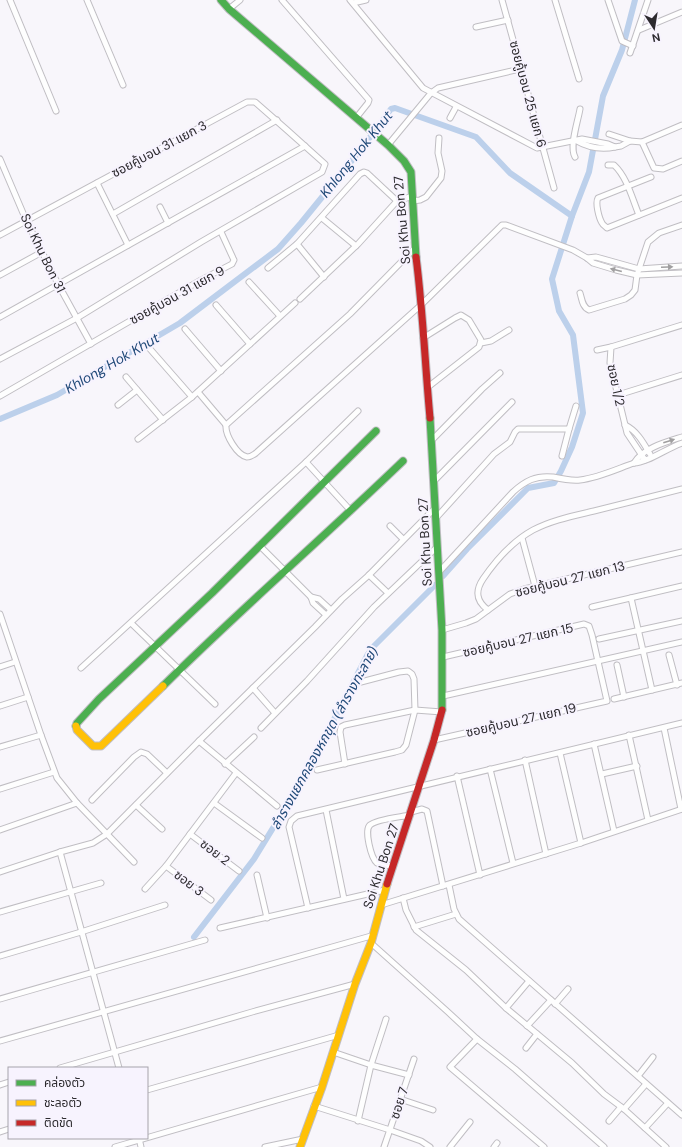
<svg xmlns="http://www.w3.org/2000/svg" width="682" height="1147" viewBox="0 0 682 1147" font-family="'DM Sans','Noto Sans Thai',sans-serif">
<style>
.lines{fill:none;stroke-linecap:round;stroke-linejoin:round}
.canal{stroke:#bcd0eb;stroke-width:6}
.street-casing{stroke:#c0bec3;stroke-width:7}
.fast-casing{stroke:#c0bec3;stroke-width:9}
.slow-casing{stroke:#c0bec3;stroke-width:9}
.jam-casing{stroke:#c0bec3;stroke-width:9}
.street{stroke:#fefefe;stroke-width:5}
.fast{stroke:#4caf50;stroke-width:7}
.slow{stroke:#ffc107;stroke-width:7}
.jam{stroke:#c62828;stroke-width:7}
.oneway{fill:#a09fa0}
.labels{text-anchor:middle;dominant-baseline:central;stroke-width:4;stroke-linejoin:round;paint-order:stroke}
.street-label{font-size:13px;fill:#2c2a2e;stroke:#f7f3fe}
.water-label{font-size:14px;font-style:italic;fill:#204978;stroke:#f7f3fe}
</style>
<rect width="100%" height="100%" fill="#f8f6fb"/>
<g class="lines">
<g class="canal">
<path d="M0,419L57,395L180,323L278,249L301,223L362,148L391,109L395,108L476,137L510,173L572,216L589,172L603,96L622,50L635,0"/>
<path d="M443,576L467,549L528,488L554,483L561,471L572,447L583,413L573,335L559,311L552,279L572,216"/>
<path d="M194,937L254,859L273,828L287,810L368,654L374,646L435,585"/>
</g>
<defs>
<g id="street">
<path d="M10,0L56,111"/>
<path d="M87,0L123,85"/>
<path d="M282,0L369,100L368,103L356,118"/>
<path d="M350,0L423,88L537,148L582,139L608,144L615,147L621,146L630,141L642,142L682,125"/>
<path d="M502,0L554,188"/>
<path d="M555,0L579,79"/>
<path d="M608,0L622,41L633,46"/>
<path d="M353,3L366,0"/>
<path d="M229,9L240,0"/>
<path d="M476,27L508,20"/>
<path d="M639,30L682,12"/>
<path d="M630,53L648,0"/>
<path d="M450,118L456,107"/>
<path d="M609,134L630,141"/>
<path d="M575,140C587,147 601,150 615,147"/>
<path d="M642,142L654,168L663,169L682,161"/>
<path d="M388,145L431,93L438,88L520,69"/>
<path d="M575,157C569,147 578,121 580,109"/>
<path d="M0,159L26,220L58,284L91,344"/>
<path d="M608,165H614C627,177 632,198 639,215"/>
<path d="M651,177L598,198C595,203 599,218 602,223C603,225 605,226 607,228L682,198"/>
<path d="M97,183L128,245"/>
<path d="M413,201L420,200L426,197L441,178L442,171L438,153L439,138"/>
<path d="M160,207L168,223"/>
<path d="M113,214L277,120"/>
<path d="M322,218L356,246"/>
<path d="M0,235L247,102H255L287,130L325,164L322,172L201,242L77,318L0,359"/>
<path d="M297,244L324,277"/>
<path d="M415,248L350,314L226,425C225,435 237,455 247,457C251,457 253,455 256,453L422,304L502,225H506L573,250L587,258L593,263L616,270L637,275L682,273"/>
<path d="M587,258L596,257L639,269L682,266"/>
<path d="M268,268L297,244L360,174L364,172L367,173L397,201"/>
<path d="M0,275L42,252"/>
<path d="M249,282L280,316"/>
<path d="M580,293C582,299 582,307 589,310L625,299L631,295L635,290L637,275L648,242L659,233L682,225"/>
<path d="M300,299L358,244L397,201L413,196"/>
<path d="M216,305L250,344"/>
<path d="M0,317L305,146"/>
<path d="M185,329L221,371"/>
<path d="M423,338L455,318L461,315L469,320L481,340L479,347L428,387"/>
<path d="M481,343L491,341L509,330"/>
<path d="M150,349L192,397"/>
<path d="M597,350L611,347"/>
<path d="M126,377L163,420"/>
<path d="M198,392L226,425"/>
<path d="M618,395L682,375"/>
<path d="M0,396L201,280L232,264L234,260L233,258L221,232"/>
<path d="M118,405L137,390"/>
<path d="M625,425C637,431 643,442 650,454"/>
<path d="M569,429L576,406"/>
<path d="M138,439L192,397L295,303"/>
<path d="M432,440L482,389L500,373"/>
<path d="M645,460L627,433L610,363L611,347L682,325"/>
<path d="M306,462L351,511"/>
<path d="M634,463C643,448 666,442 682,437"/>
<path d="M434,481L512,402"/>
<path d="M436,518L494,454L510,442L515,432L518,429H569L562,456"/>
<path d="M390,526L403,539"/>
<path d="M522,538L535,586"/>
<path d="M259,545L311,597L313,603L326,615"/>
<path d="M439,572L513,492C525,481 536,475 553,477C562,479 571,481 580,480C598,478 617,469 634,463C647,463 667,448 682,443"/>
<path d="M369,575L388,593"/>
<path d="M311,597L319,599L331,610"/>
<path d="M631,598L652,690"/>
<path d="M592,607L682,586"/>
<path d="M488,610C476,601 475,591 483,579C496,560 513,541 533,530C552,520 573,516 594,511C623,504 653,496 682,489"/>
<path d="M0,614L41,735L57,778L77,803L134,862"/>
<path d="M131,623L215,704"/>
<path d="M442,630L466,623L476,619L510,594L524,589L682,552"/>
<path d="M599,639L682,621"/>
<path d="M669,655L677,685"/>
<path d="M617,665L624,697"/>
<path d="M0,667L15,662"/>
<path d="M81,668L306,462L358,411"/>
<path d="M253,688L275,713"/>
<path d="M443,696L682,642"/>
<path d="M614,699L682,683"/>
<path d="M0,706L28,697"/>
<path d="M261,728L307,681L374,607L437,547"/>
<path d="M664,728L681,809"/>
<path d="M629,735L648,820"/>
<path d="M434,740L607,701L592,635L589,626L584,624L443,657"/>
<path d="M199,741L277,806"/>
<path d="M594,744L614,831"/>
<path d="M0,747L41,735"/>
<path d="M560,753L581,843"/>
<path d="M525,760L546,854"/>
<path d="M225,764L254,737"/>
<path d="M345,764L340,732L341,727L345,725L415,710L442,712"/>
<path d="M490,769L513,863"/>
<path d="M317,770L395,752L402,750L406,745L415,710L414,679L412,674L408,671L399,672L361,682"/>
<path d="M602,774L637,766"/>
<path d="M457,776L480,875"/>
<path d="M0,789L54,772"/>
<path d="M92,800L134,757L141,752L147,754L167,773"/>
<path d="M214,803L262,838"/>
<path d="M136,805L162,829"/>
<path d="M326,810L344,899"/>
<path d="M411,812L422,809L427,811L443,886"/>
<path d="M0,830L77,803"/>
<path d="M190,834L239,871"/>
<path d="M60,852L119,1068"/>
<path d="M166,866L211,900"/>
<path d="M392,866C388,865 381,866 377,863C371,858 364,830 370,825C377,819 401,817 410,815"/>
<path d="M0,872L60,852L93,843L107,834L199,741L315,627L342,599L369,575L435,508"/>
<path d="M257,875L267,918"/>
<path d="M449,885L454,909L459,919L682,1115"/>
<path d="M145,889L166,866L236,773"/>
<path d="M403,898L406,910L416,930L466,970L506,1008L572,1063L604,1094L624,1109L666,1147"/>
<path d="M381,905L581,843L682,809"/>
<path d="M308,908L289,827L291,821L297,816L682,723"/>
<path d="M0,912L101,883"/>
<path d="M414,927L456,914"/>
<path d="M220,928L385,890"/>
<path d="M371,943L448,1012L477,1039L515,1069L604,1147"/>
<path d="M0,956L81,932L165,905"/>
<path d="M0,999L205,940"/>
<path d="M555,1004L568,989"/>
<path d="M506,1008L529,981"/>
<path d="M527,1026L551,1000"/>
<path d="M477,1039L450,1067L544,1147"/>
<path d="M0,1041L371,936"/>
<path d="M526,1048L537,1034"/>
<path d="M333,1052L371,1065L409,1075"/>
<path d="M60,1068L252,1012L355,984"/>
<path d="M638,1076L653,1057"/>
<path d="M0,1085L9,1082"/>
<path d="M147,1090L339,1035"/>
<path d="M400,1099L433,1110"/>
<path d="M314,1106L390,1130L421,1141L430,1147"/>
<path d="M624,1109L646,1084"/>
<path d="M358,1121L371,1065L386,1019"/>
<path d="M609,1121L621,1107"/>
<path d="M645,1128L668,1103"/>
<path d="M0,1132L9,1129"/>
<path d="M139,1138L141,1147"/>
<path d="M115,1147L322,1087"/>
<path d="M265,1147L303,1139"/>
<path d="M384,1147L414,1059"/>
<path d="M450,1147L470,1122"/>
<path d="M494,1147L497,1143"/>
</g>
<g id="fast">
<path d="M221,0L229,9L388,145L404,161L411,172L416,257"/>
<path d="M430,418L442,630V710"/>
<path d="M163,686C241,609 324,537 403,461"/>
<path d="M76,726L77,723L99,699L212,593L376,431"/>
</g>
<g id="slow">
<path d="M76,726L77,730L93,746H101L163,686"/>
<path d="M300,1147L322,1087L355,984L371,943L387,884"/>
</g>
<g id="jam">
<path d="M416,257C423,311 425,365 430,418"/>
<path d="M387,884L434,740L442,710"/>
</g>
</defs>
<use href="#street" class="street-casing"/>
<use href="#fast" class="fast-casing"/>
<use href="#slow" class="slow-casing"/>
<use href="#jam" class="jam-casing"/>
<use href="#street" class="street"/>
<use href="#fast" class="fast"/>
<use href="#slow" class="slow"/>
<use href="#jam" class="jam"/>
</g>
<defs><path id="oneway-solid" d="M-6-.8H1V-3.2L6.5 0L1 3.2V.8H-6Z"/></defs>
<g class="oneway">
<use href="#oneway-solid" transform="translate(667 267) rotate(-3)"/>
<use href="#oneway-solid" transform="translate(616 270) rotate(-166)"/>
<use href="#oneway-solid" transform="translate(669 441) rotate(-18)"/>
</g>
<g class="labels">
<g class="street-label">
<text transform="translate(528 94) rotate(75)">ซอยคู้บอน 25 แยก 6</text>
<text transform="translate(159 149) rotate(-28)">ซอยคู้บอน 31 แยก 3</text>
<text transform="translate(402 220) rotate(-95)">Soi Khu Bon 27</text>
<text transform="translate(43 253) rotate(64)">Soi Khu Bon 31</text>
<text transform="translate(177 295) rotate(-29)">ซอยคู้บอน 31 แยก 9</text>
<text transform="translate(616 385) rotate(78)">ซอย 1/2</text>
<text transform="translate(425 542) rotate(-93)">Soi Khu Bon 27</text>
<text transform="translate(570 579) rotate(-14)">ซอยคู้บอน 27 แยก 13</text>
<text transform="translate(518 640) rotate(-13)">ซอยคู้บอน 27 แยก 15</text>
<text transform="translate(521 720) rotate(-13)">ซอยคู้บอน 27 แยก 19</text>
<text transform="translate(215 852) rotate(37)">ซอย 2</text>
<text transform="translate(381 866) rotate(-72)">Soi Khu Bon 27</text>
<text transform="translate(189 883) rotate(37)">ซอย 3</text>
<text transform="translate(399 1103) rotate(-72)">ซอย 7</text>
</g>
<g class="water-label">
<text transform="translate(356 154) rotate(-51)">Khlong Hok Khut</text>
<text transform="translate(112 363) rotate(-30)">Khlong Hok Khut</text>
<text transform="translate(324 738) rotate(-61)">ลำรางแยกคลองหกขุด (ลำรางทะลาย)</text>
</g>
</g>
<rect x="8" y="1067" width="140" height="72" fill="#f7f3fe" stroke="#a6a3ab"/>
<rect x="16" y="1080" width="20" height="6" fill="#4caf50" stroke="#a6a3ab"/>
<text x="44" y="1087" font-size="12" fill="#2c2a2e">คล่องตัว</text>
<rect x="16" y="1100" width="20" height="6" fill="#ffc107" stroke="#a6a3ab"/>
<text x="44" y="1107" font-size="12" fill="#2c2a2e">ชะลอตัว</text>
<rect x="16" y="1120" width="20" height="6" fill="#c62828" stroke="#a6a3ab"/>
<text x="44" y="1127" font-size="12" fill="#2c2a2e">ติดขัด</text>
<g transform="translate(654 28) rotate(168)" stroke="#f7f3fe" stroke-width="3" paint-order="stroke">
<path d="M0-3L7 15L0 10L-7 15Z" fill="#2c2a2e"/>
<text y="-6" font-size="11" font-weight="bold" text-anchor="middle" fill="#2c2a2e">N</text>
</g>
</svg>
